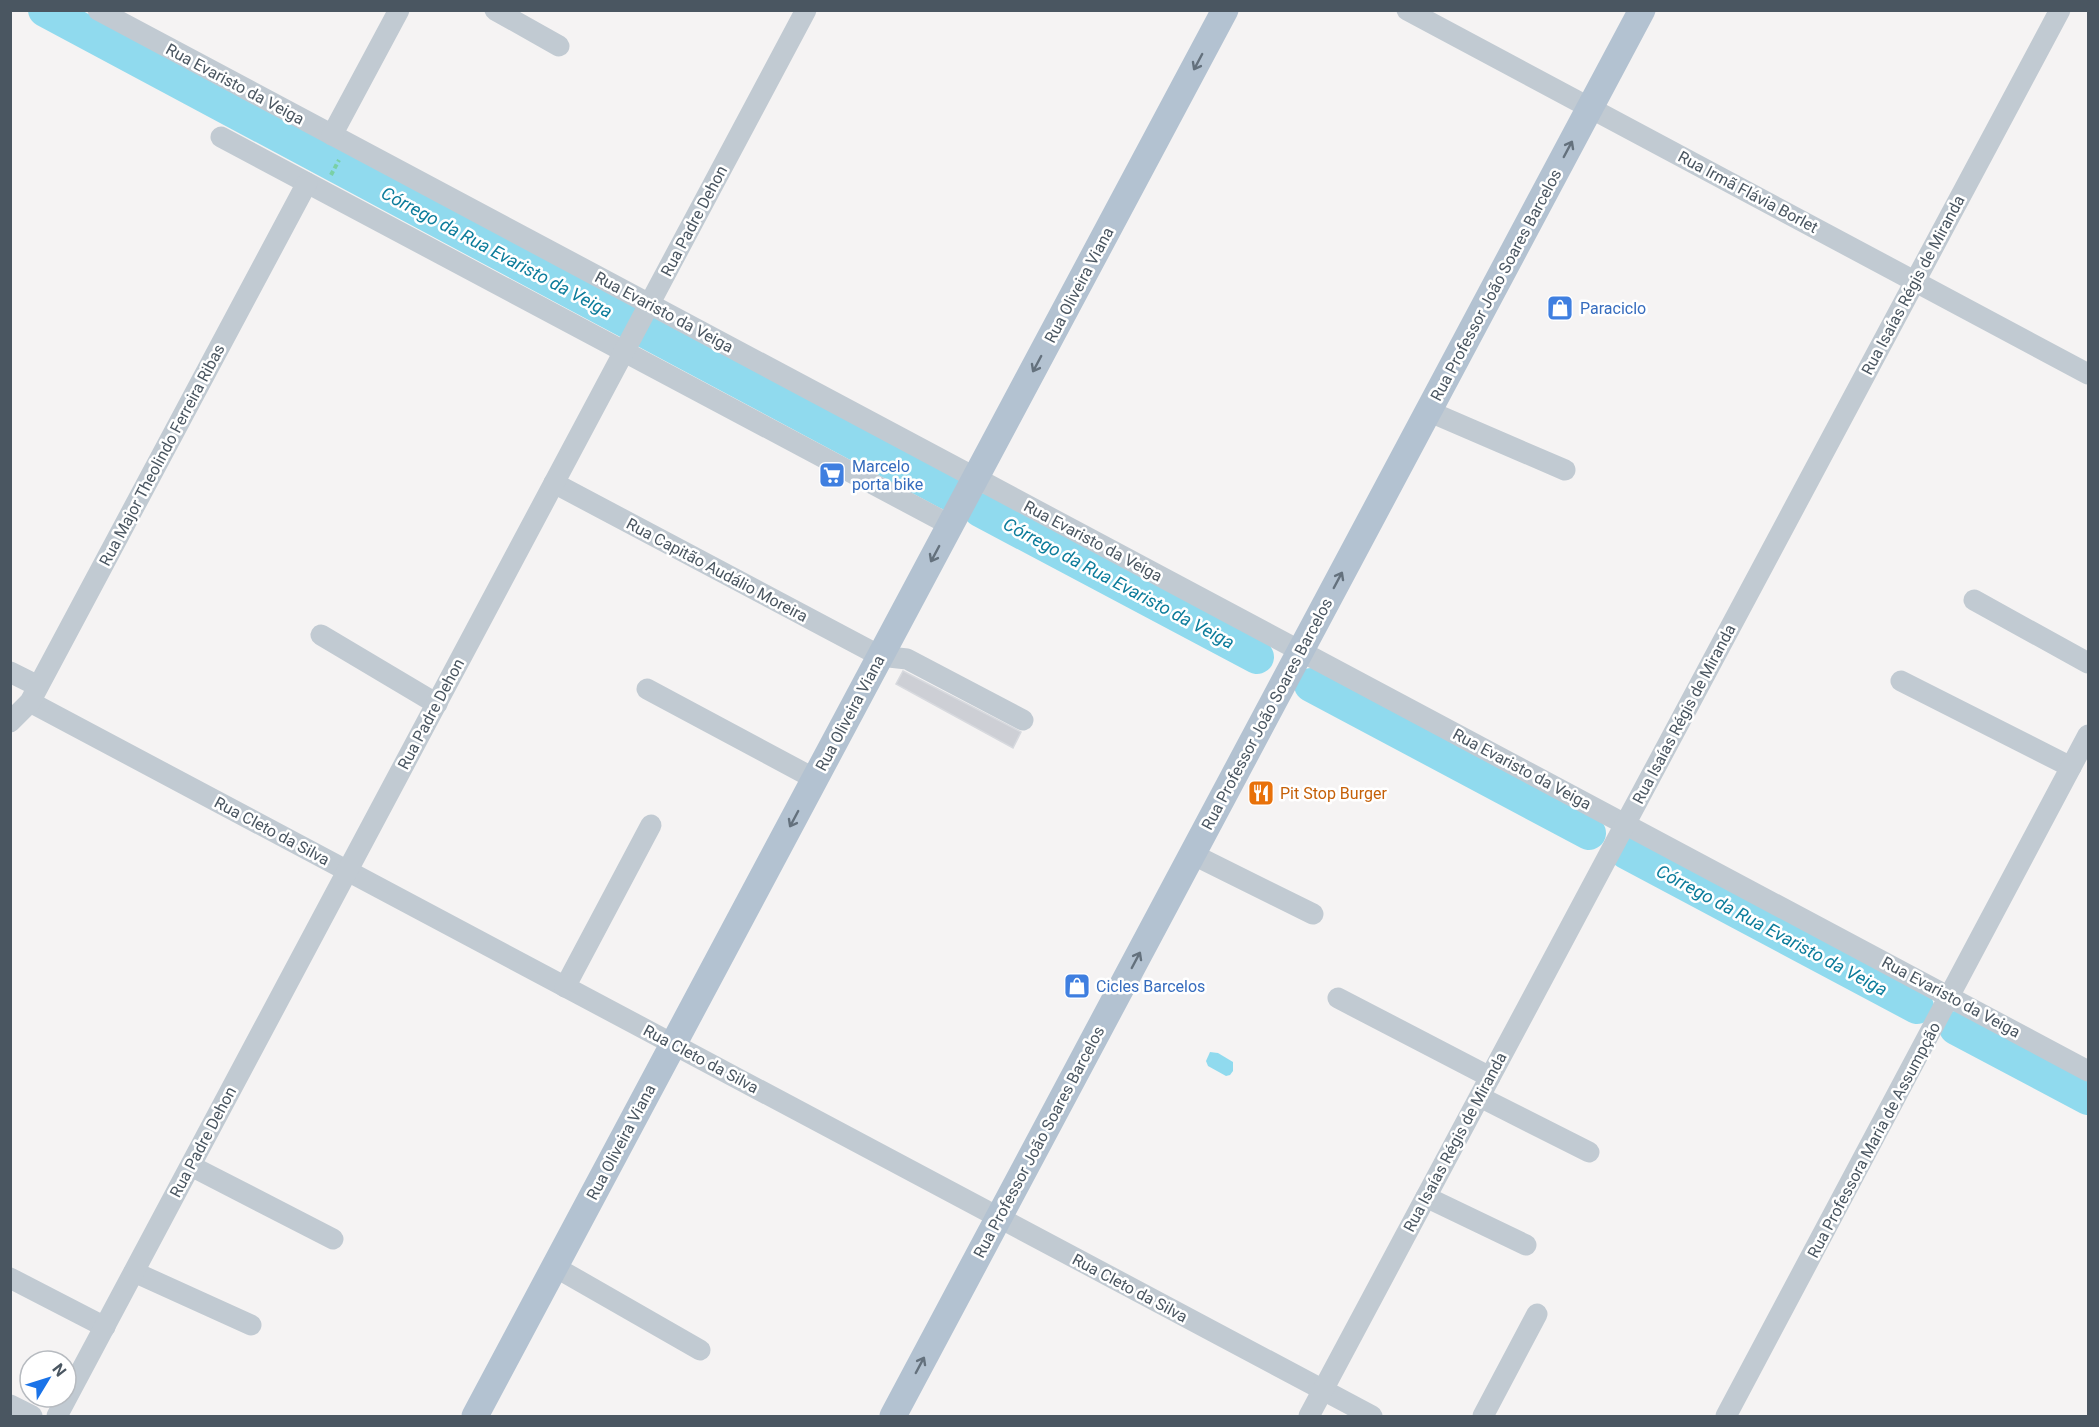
<svg xmlns="http://www.w3.org/2000/svg" width="2099" height="1427" viewBox="0 0 2099 1427" font-family="Roboto,sans-serif">
<style>
.water{fill:#90daee}
.lines{fill:none;stroke-linecap:round;stroke-linejoin:round}
.river{stroke:#90daee;stroke-width:34}
.building{fill:#cdcfd5;stroke:#d7d9de;stroke-width:1.5}
.path{stroke:#7ad0a6;stroke-width:4;stroke-dasharray:4.5 3;stroke-linecap:butt}
.minor{stroke:#c1cad2;stroke-width:21}
.major{stroke:#b3c2d1;stroke-width:27}
.oneway{stroke:#64717d}
.labels{text-anchor:middle;dominant-baseline:central;stroke-width:5;stroke-linejoin:round;paint-order:stroke}
.street-label{font-size:16px;fill:#4a5661;stroke:#fff}
.shop-label{font-size:16px;fill:#366cbe;stroke:#fff;text-anchor:start}
.food-label{font-size:16px;fill:#c56008;stroke:#fff;text-anchor:start}
.water-label{font-size:18px;font-style:italic;fill:#0c7c9b;stroke:#fff}
</style>
<rect width="100%" height="100%" fill="#f5f3f3"/>
<path class="water" d="M1210,1052L1218,1053L1233,1062V1071L1230,1075L1226,1076L1208,1066L1206,1061Z"/>
<g class="lines">
<g class="river">
<path d="M45,10L948,493"/>
<path d="M980,510L1257,657"/>
<path d="M1311,685L1589,833"/>
<path d="M1626,852L1917,1007"/>
<path d="M1956,1028L2088,1098"/>
</g>
</g>
<path class="building" d="M903,671L1021,732L1013,748L896,684Z"/>
<g class="lines">
<path class="path" d="M331,175L339,160"/>
<g class="minor">
<path d="M98,10L2088,1071"/>
<path d="M495,10L559,46"/>
<path d="M1407,10L2088,374"/>
<path d="M332,135L399,10"/>
<path d="M221,137L950,525"/>
<path d="M1428,411L1565,470"/>
<path d="M554,483L880,656L907,659L1023,720"/>
<path d="M1974,600L2088,663"/>
<path d="M321,635L437,704"/>
<path d="M10,672L38,686"/>
<path d="M1901,681L2071,767"/>
<path d="M647,689L815,779"/>
<path d="M30,702L1372,1416"/>
<path d="M10,722L30,702L307,183"/>
<path d="M1192,854L1313,914"/>
<path d="M565,987L651,825"/>
<path d="M1338,998L1490,1077"/>
<path d="M1480,1097L1589,1152"/>
<path d="M191,1166L333,1239"/>
<path d="M1426,1197L1526,1245"/>
<path d="M555,1267L700,1350"/>
<path d="M134,1272L251,1325"/>
<path d="M10,1278L105,1327"/>
<path d="M10,1405L32,1416"/>
<path d="M57,1416L806,10"/>
<path d="M1309,1416L2060,10"/>
<path d="M1483,1416L1537,1314"/>
<path d="M1726,1416L2088,735"/>
</g>
<g class="major">
<path d="M475,1416L1225,10"/>
<path d="M893,1416L1642,10"/>
</g>
</g>
<defs><path id="oneway-shaft" d="M-6 0H5M1.5-3L5.5 0L1.5 3" fill="none" stroke-width="1.6" stroke-linecap="round" stroke-linejoin="round" transform="scale(1.5)"/></defs>
<g class="oneway">
<use href="#oneway-shaft" transform="translate(1198 62) rotate(118)"/>
<use href="#oneway-shaft" transform="translate(1568 149) rotate(-62)"/>
<use href="#oneway-shaft" transform="translate(1037 364) rotate(118)"/>
<use href="#oneway-shaft" transform="translate(935 554) rotate(118)"/>
<use href="#oneway-shaft" transform="translate(1338 580) rotate(-62)"/>
<use href="#oneway-shaft" transform="translate(794 819) rotate(118)"/>
<use href="#oneway-shaft" transform="translate(1136 960) rotate(-62)"/>
<use href="#oneway-shaft" transform="translate(920 1365) rotate(-62)"/>
</g>
<defs>
<symbol id="shop-square" viewBox="-11 -11 22 22"><rect x="-9" y="-9" width="18" height="18" rx="4" fill="#3f7fe0" stroke="#fff"/><path d="M-5-2.5h2.3a2.7 3.5 0 0 1 5.4 0H5L5.5 6h-11ZM-1.5-2.5h3a1.5 2.3 0 0 0-3 0Z" fill="#fff"/></symbol>
<symbol id="supermarket-square" viewBox="-11 -11 22 22"><rect x="-9" y="-9" width="18" height="18" rx="4" fill="#3f7fe0" stroke="#fff"/><path d="M-6-5.5h2.5l.6 2H6L4.5 2H-2.5L-4.4-4H-6ZM-1.5 3.2a1.3 1.3 0 1 0 .1 0ZM3 3.2a1.3 1.3 0 1 0 .1 0Z" fill="#fff"/></symbol>
<symbol id="restaurant-square" viewBox="-11 -11 22 22"><rect x="-9" y="-9" width="18" height="18" rx="4" fill="#e8710a" stroke="#fff"/><path d="M-5-6h1v4h1v-4h1v4h1v-4h1v5L-1.5 .5V6h-2V.5L-5-1ZM5-6V6H3V1.5H1.5Q1.5-4 5-6Z" fill="#fff"/></symbol>
</defs>
<g fill-rule="evenodd">
<use href="#shop-square" x="1545" y="293" width="30" height="30"/>
<use href="#supermarket-square" x="817" y="460" width="30" height="30"/>
<use href="#restaurant-square" x="1246" y="778" width="30" height="30"/>
<use href="#shop-square" x="1062" y="971" width="30" height="30"/>
</g>
<g class="labels">
<g class="street-label">
<text transform="translate(235 84) rotate(28)">Rua Evaristo da Veiga</text>
<text transform="translate(1748 192) rotate(28)">Rua Irmã Flávia Borlet</text>
<text transform="translate(694 221) rotate(-62)">Rua Padre Dehon</text>
<text transform="translate(1079 285) rotate(-62)">Rua Oliveira Viana</text>
<text transform="translate(1496 285) rotate(-62)">Rua Professor João Soares Barcelos</text>
<text transform="translate(1913 285) rotate(-62)">Rua Isaías Régis de Miranda</text>
<text transform="translate(664 312) rotate(28)">Rua Evaristo da Veiga</text>
<text transform="translate(162 455) rotate(-62)">Rua Major Theolindo Ferreira Ribas</text>
<text transform="translate(1093 541) rotate(28)">Rua Evaristo da Veiga</text>
<text transform="translate(717 570) rotate(28)">Rua Capitão Audálio Moreira</text>
<text transform="translate(850 713) rotate(-62)">Rua Oliveira Viana</text>
<text transform="translate(431 714) rotate(-62)">Rua Padre Dehon</text>
<text transform="translate(1267 714) rotate(-62)">Rua Professor João Soares Barcelos</text>
<text transform="translate(1684 714) rotate(-62)">Rua Isaías Régis de Miranda</text>
<text transform="translate(1522 769) rotate(28)">Rua Evaristo da Veiga</text>
<text transform="translate(272 831) rotate(28)">Rua Cleto da Silva</text>
<text transform="translate(1951 997) rotate(28)">Rua Evaristo da Veiga</text>
<text transform="translate(701 1059) rotate(28)">Rua Cleto da Silva</text>
<text transform="translate(1874 1140) rotate(-62)">Rua Professora Maria de Assumpção</text>
<text transform="translate(203 1142) rotate(-62)">Rua Padre Dehon</text>
<text transform="translate(621 1142) rotate(-62)">Rua Oliveira Viana</text>
<text transform="translate(1039 1142) rotate(-62)">Rua Professor João Soares Barcelos</text>
<text transform="translate(1455 1142) rotate(-62)">Rua Isaías Régis de Miranda</text>
<text transform="translate(1130 1288) rotate(28)">Rua Cleto da Silva</text>
</g>
<g class="shop-label">
<text x="1580" y="308">Paraciclo</text>
<text x="852" y="466">Marcelo<tspan x="852" dy="18">porta bike</tspan></text>
<text x="1096" y="986">Cicles Barcelos</text>
</g>
<g class="food-label">
<text x="1280" y="793">Pit Stop Burger</text>
</g>
<g class="water-label">
<text transform="translate(497 252) rotate(28)">Córrego da Rua Evaristo da Veiga</text>
<text transform="translate(1119 583) rotate(28)">Córrego da Rua Evaristo da Veiga</text>
<text transform="translate(1772 930) rotate(28)">Córrego da Rua Evaristo da Veiga</text>
</g>
</g>
<rect width="2099" height="1427" fill="none" stroke="#4a5661" stroke-width="24"/>
<g transform="translate(48 1379) rotate(52)"><circle r="28" fill="#ffffff" stroke="#b7bbc0" stroke-width="1.5"/>
<path d="M0-4.5L10 22L0 15L-10 22Z" fill="#1a73e8"/>
<text y="-9" font-size="16" font-weight="bold" text-anchor="middle" fill="#4a5661">N</text>
</g>
</svg>
